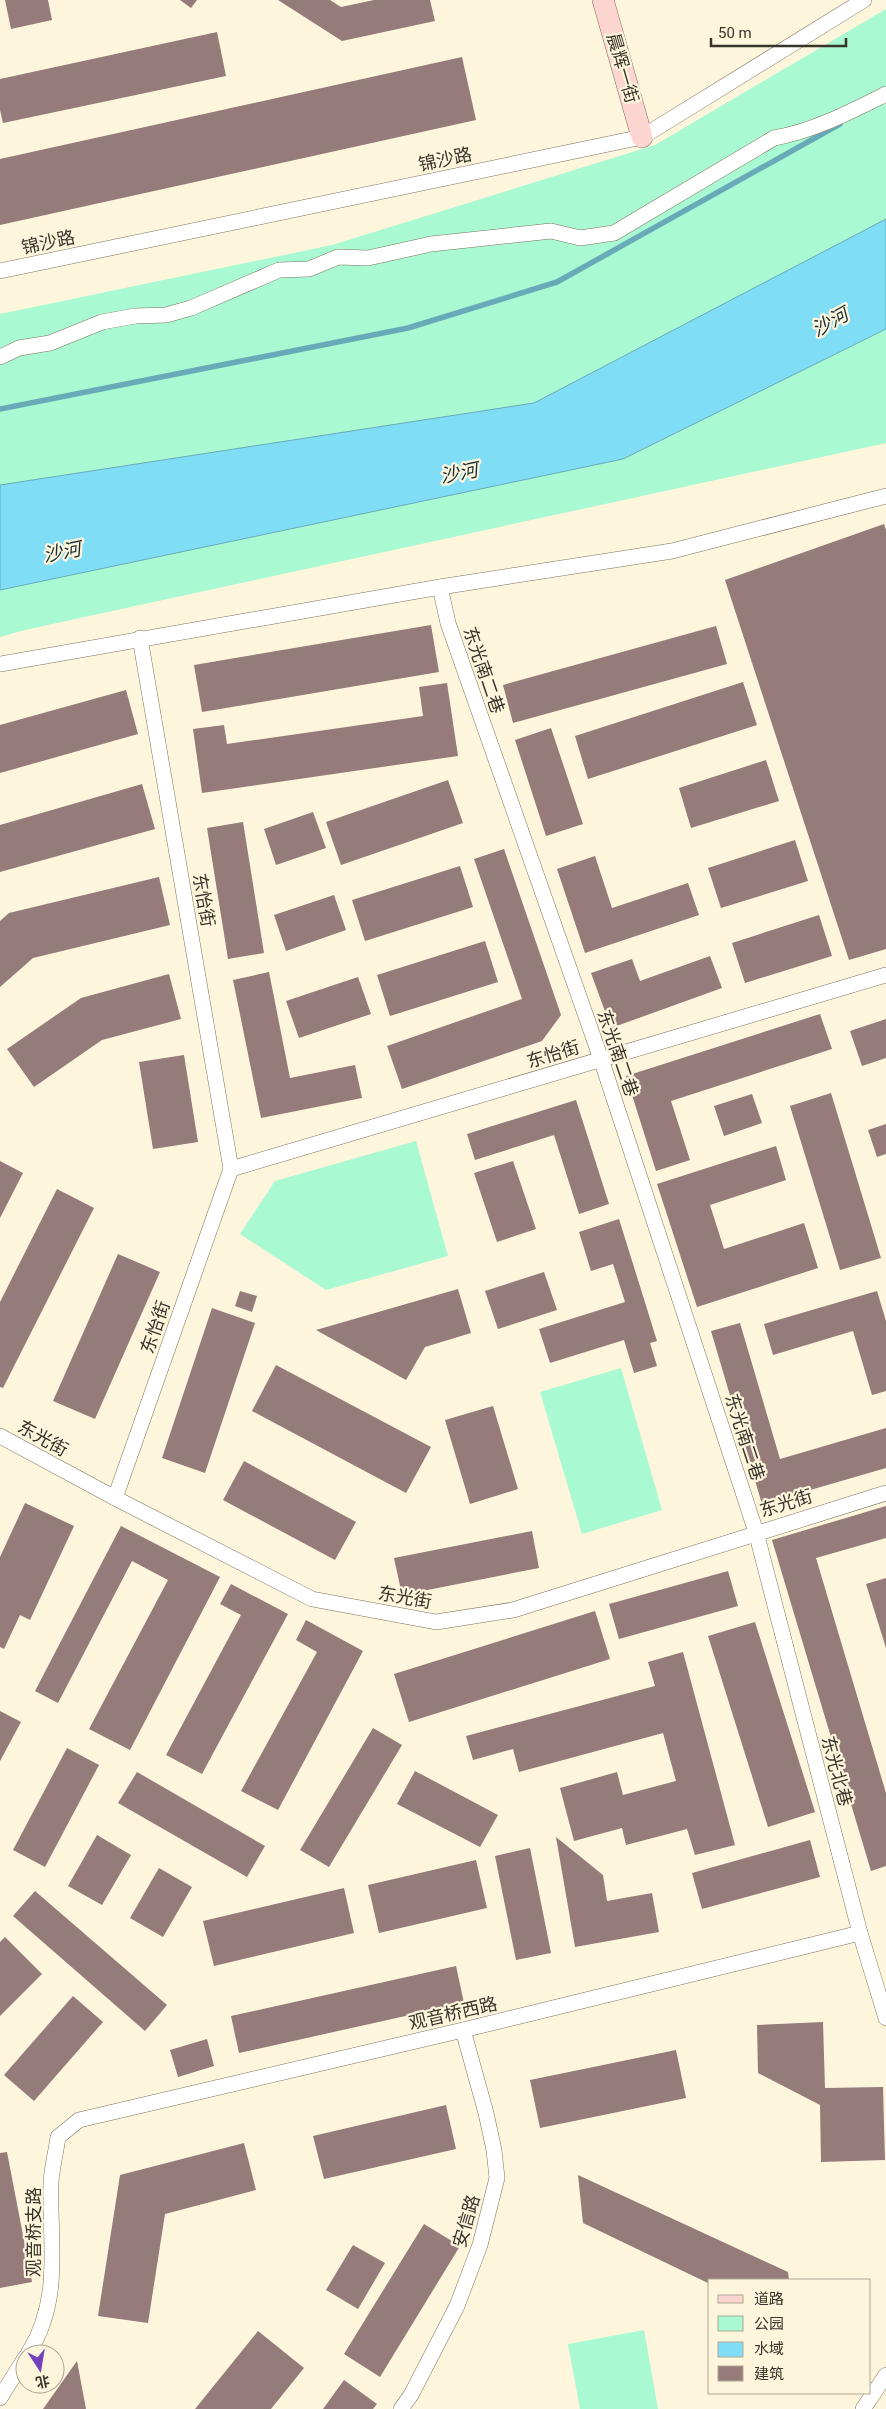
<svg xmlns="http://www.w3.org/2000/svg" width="886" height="2409" viewBox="0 0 886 2409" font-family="Roboto,'Noto Sans SC',sans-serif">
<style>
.green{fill:#a9f9d2}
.water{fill:#7fddf6;stroke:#69aab9}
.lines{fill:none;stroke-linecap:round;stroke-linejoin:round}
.stream{stroke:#69aab9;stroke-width:5.5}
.building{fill:#957b7a}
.street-casing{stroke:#7c735e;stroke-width:16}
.secondary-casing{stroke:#7c735e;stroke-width:22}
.street{stroke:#fff;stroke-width:15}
.secondary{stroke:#fcd5d0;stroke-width:21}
.labels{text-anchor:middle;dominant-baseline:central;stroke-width:4.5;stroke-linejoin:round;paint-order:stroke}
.street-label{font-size:18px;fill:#37342a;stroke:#fef5dd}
.water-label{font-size:19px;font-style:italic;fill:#193035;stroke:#fef5dd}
</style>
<rect width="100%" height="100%" fill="#fef5dd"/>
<g class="green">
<path d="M886,9V443L25,630L0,637V314L332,245L655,145Z"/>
<path d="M416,1141L448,1256L326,1290L240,1234L275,1181Z"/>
<path d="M621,1368L662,1510L582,1534L540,1392Z"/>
<path d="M644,2330L658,2409H580L568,2344Z"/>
</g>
<path class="water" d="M886,219V329L623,459L0,590V485L534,403Z"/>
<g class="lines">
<path class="stream" d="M0,409L408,328L557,282L840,124"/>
</g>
<g class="building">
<path d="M5,0H48L52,20L11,29Z"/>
<path d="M180,0H197L191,8Z"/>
<path d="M278,0H330L341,7L374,0H430L435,21L342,41Z"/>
<path d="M217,32L226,76L3,123L0,110V79Z"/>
<path d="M462,57L476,120L0,225V159Z"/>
<path d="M884,524L886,530V949L849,960L725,580Z"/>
<path d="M431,625L439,672L202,712L194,665Z"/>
<path d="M716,626L727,664L513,723L503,685Z"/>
<path d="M743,682L757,725L588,779L575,736Z"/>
<path d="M447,683L458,756L202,793L193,729L224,725L227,744L423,716L419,687Z"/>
<path d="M126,690L138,734L0,773V725Z"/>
<path d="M551,728L583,824L546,836L515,740Z"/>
<path d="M766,760L779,801L691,828L679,788Z"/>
<path d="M448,780L463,823L341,865L326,822Z"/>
<path d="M142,784L155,829L0,872V825Z"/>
<path d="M313,812L326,848L276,865L264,829Z"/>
<path d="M243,822L264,953L228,959L207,828Z"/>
<path d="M795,840L808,881L721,908L708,868Z"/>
<path d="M504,849L561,1015L542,1041L402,1089L387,1046L522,999L474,859Z"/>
<path d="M595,856L612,908L688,883L699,915L585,953L557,869Z"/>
<path d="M460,866L473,907L365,941L352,900Z"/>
<path d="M159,877L170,925L33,958L0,987V921L9,913Z"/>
<path d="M334,895L346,930L286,951L274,915Z"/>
<path d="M819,915L832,956L745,983L732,943Z"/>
<path d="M485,941L498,982L390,1016L377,975Z"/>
<path d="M710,956L722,988L611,1028L591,973L632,959L640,981Z"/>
<path d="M269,972L290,1078L355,1065L362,1098L261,1118L233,980Z"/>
<path d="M169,974L181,1019L102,1040L34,1087L7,1049L81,998Z"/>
<path d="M358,977L371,1014L299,1038L286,1001Z"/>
<path d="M820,1014L832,1049L671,1101L690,1160L656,1171L626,1076Z"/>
<path d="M886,1019V1058L862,1066L850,1031Z"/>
<path d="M184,1055L198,1142L153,1149L139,1062Z"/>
<path d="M831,1093L881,1258L840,1270L790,1106Z"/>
<path d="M752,1094L762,1123L724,1136L714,1106Z"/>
<path d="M576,1100L609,1204L579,1214L554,1135L475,1160L467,1134Z"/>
<path d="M886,1124V1154L877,1157L868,1130Z"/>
<path d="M776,1146L786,1180L710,1205L724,1249L804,1223L818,1268L697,1307L657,1184Z"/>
<path d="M0,1161L23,1173L0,1218Z"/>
<path d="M513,1161L536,1229L497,1242L474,1173Z"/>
<path d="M57,1189L94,1208L3,1388L0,1387V1302Z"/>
<path d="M619,1219L657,1341L650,1343L657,1366L634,1373L624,1340L550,1363L539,1329L625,1302L613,1264L591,1271L579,1232Z"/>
<path d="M118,1254L160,1272L95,1419L53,1401Z"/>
<path d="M544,1272L557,1310L498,1329L485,1291Z"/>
<path d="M458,1289L471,1333L425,1347L406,1380L316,1330Z"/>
<path d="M240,1291L257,1296L252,1312L235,1306Z"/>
<path d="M877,1291L886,1321V1391L872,1395L853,1331L773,1355L764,1324Z"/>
<path d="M212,1308L255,1323L205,1473L162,1458Z"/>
<path d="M740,1323L780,1459L886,1428V1468L762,1504L711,1331Z"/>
<path d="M276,1365L431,1447L406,1493L252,1411Z"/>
<path d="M493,1406L518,1489L470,1504L445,1420Z"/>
<path d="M244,1461L356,1522L335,1560L223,1500Z"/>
<path d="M25,1503L74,1526L30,1620L20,1615L4,1649L0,1647V1557Z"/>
<path d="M886,1506V1538L816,1558L886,1793V1866L871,1871L772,1540Z"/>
<path d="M121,1526L220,1577L130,1750L89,1729L168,1580L132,1561L58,1703L35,1691Z"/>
<path d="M532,1531L539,1568L402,1595L394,1558Z"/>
<path d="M728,1571L738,1606L619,1639L609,1604Z"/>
<path d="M886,1578V1648L866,1584Z"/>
<path d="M231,1584L288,1614L202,1774L166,1755L241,1615L220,1604Z"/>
<path d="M595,1611L610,1659L409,1722L394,1674Z"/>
<path d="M306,1620L363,1651L278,1810L241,1791L317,1652L296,1640Z"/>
<path d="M755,1622L815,1812L768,1827L708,1636Z"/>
<path d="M683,1652L735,1845L695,1855L687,1829L626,1845L622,1828L574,1841L560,1788L617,1772L623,1795L676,1781L663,1733L519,1772L513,1749L473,1760L466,1736L655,1686L648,1662Z"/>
<path d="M0,1711L21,1722L0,1761Z"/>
<path d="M373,1728L402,1745L329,1867L300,1850Z"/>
<path d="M67,1748L99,1765L45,1867L13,1850Z"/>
<path d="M415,1771L498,1815L480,1847L397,1804Z"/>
<path d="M137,1772L265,1846L247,1877L118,1803Z"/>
<path d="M97,1835L131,1855L102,1905L68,1886Z"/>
<path d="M556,1837L603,1875L607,1901L652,1893L659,1932L575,1947Z"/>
<path d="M810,1840L820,1877L702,1909L692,1873Z"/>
<path d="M530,1848L551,1953L516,1960L495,1856Z"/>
<path d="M476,1860L487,1908L379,1933L368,1885Z"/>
<path d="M159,1868L192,1887L163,1937L130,1918Z"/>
<path d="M344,1888L354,1933L214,1966L203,1921Z"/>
<path d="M35,1891L167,2005L145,2031L13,1916Z"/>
<path d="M5,1937L42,1974L0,2016V1942Z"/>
<path d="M456,1966L464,2003L239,2053L231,2016Z"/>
<path d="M73,1996L103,2022L34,2101L4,2075Z"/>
<path d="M823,2022L825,2088L883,2087L885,2160L821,2162L820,2105L758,2073L757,2025Z"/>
<path d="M207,2039L214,2066L178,2077L170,2050Z"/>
<path d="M676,2050L686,2098L540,2128L530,2080Z"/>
<path d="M446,2105L456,2149L324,2179L313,2136Z"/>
<path d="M244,2143L256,2190L165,2214L148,2323L98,2316L120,2175Z"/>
<path d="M7,2152L32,2282L0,2288V2153Z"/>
<path d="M578,2175L788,2272L789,2280H710V2284L583,2223Z"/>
<path d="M424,2224L460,2246L380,2377L344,2354Z"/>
<path d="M353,2245L385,2263L358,2309L326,2290Z"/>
<path d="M258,2331L304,2368L271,2409H195Z"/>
<path d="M77,2361L86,2409H43Z"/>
<path d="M344,2380L377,2404L373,2409H323Z"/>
</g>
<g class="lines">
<defs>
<g id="street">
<path d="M0,271L642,137L864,0"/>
<path d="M0,357L19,348L50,343L102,322L135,316L166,315L191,308L279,270L309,269L338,257L368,258L431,244L551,231L580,238L614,233L774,138C814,131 850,112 886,94"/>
<path d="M440,587L448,623L601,1059L756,1532L860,1933L886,2018"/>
<path d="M0,664L440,587L672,551L886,496"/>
<path d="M231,1169L886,975"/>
<path d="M0,1436L115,1498L312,1599L436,1622L513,1610L886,1493"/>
<path d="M115,1498L231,1169L140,638"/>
<path d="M28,2354C63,2298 49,2243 51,2182C52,2167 56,2152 58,2137L79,2120L463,2030L860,1933"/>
<path d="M0,2398L25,2358"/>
<path d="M401,2409L411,2395L457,2306L480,2245L497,2178L494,2150L486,2113L463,2030"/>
<path d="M863,2409L886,2375"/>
</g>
<path id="secondary" d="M603,0L642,137"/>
</defs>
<use href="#street" class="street-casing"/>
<use href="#secondary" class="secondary-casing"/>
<use href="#street" class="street"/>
<use href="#secondary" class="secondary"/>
</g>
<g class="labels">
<g class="street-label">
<text transform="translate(623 68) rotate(74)">晨辉一街</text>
<text transform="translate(445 159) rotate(-12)">锦沙路</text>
<text transform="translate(48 242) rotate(-12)">锦沙路</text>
<text transform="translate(484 670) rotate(71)">东光南二巷</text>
<text transform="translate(204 900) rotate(80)">东怡街</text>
<text transform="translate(618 1053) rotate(71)">东光南二巷</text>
<text transform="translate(553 1054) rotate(-17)">东怡街</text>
<text transform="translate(155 1327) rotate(-71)">东怡街</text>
<text transform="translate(745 1437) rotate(72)">东光南二巷</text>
<text transform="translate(43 1438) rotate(29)">东光街</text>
<text transform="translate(786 1503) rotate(-17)">东光街</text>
<text transform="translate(405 1597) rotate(10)">东光街</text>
<text transform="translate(837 1771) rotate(75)">东光北巷</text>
<text transform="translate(453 2013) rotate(-13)">观音桥西路</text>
<text transform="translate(466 2221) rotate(-74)">安信路</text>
<text transform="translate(33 2232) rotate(-90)">观音桥支路</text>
</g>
<g class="water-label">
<text transform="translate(830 322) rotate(-29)">沙河</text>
<text transform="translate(459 473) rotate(-11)">沙河</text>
<text transform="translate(62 552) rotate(-11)">沙河</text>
</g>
</g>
<rect x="708" y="2279" width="162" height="115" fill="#fef5dd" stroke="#aea895"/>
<rect x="718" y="2295" width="25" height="8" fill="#fcd5d0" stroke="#aea895"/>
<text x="754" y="2304" font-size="15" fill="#37342a">道路</text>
<rect x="718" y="2316" width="25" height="15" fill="#a9f9d2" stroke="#aea895"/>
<text x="754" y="2329" font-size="15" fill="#37342a">公园</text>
<rect x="718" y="2342" width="25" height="15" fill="#7fddf6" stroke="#aea895"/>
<text x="754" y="2354" font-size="15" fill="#37342a">水域</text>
<rect x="718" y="2366" width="25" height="15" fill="#957b7a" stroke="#aea895"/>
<text x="754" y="2379" font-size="15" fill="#37342a">建筑</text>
<g transform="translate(40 2369) rotate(168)"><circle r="24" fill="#fef5dd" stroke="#aea895"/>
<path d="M0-4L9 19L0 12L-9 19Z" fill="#7243bb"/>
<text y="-8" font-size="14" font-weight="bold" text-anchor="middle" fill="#37342a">北</text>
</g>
<path d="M711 38v8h135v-8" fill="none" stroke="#37342a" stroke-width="2.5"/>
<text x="718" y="38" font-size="15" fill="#37342a" stroke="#fef5dd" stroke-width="4" paint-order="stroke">50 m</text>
</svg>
